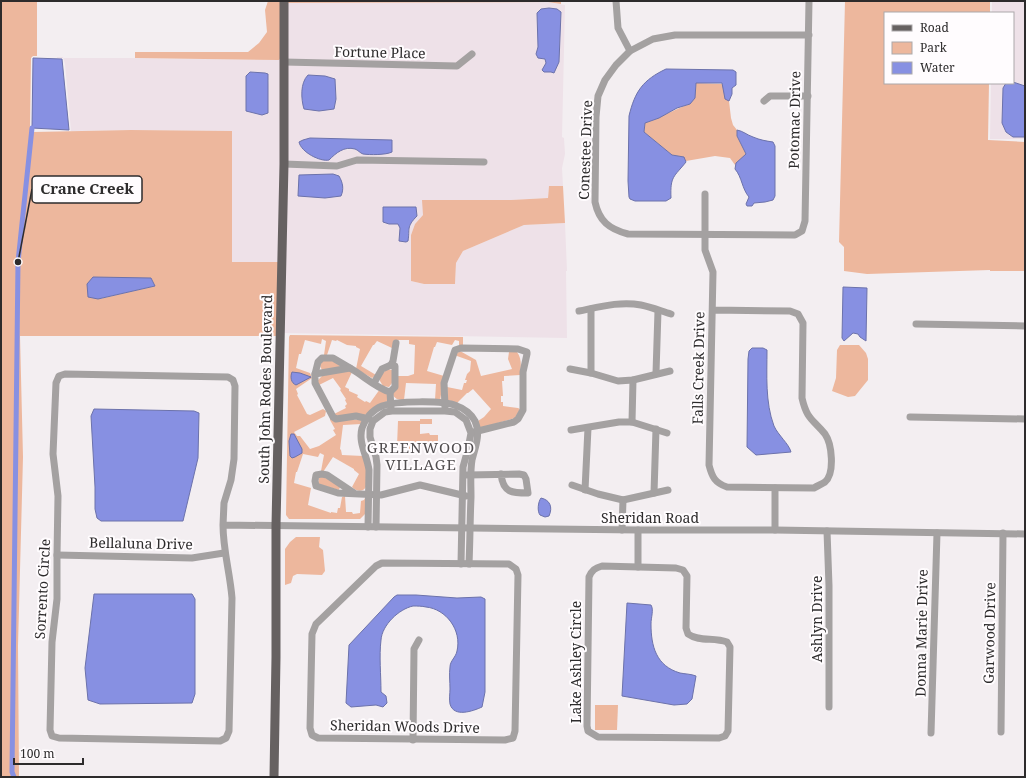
<svg xmlns="http://www.w3.org/2000/svg" width="1026" height="778" viewBox="0 0 1026 778" font-family="'Noto Serif',serif">
<style>
.built{fill:#eee1e8;fill-rule:evenodd}
.green{fill:#edb79d;fill-rule:evenodd}
.water{fill:#8790e2;stroke:#6c72ab}
.lines{fill:none;stroke-linecap:round;stroke-linejoin:round}
.canal{stroke:#8790e2;stroke-width:5}
.minor{stroke:#a4a1a1;stroke-width:7}
.major{stroke:#666161;stroke-width:9}
.labels{text-anchor:middle;dominant-baseline:central;stroke-width:4;stroke-linejoin:round;paint-order:stroke}
.street-label{font-size:14px;fill:#2d2b2c;stroke:#fffcfe}
.neighbourhood-label{font-size:15px;letter-spacing:1px;fill:#514d4f;stroke:#fffcfe}
.leader{fill:none;stroke:#2d2b2c;stroke-width:1.5}
.callout-dot{fill:#2d2b2c;stroke:#fffcfe;stroke-width:1.5}
.callout{fill:#fffcfe;stroke:#2d2b2c;stroke-width:1.5}
.callout-label{font-size:15px;text-anchor:middle;font-weight:bold;fill:#2d2b2c}
</style>
<rect width="100%" height="100%" fill="#f3eef1"/>
<g class="built">
<path d="M992,1H1025V139H990L991,83H1013V13H992Z"/>
<path d="M548,2L565,5L562,137L564,138L565,154L562,168L563,186H549L548,198L511,200L423,215L415,224L411,235V281L424,284H455L456,263L463,251L524,225L565,223L567,271H566L567,338L282,333L287,3ZM561,12L559,61L555,69L542,70L546,63L545,59L539,58L536,54L538,47ZM308,75L325,76L336,83V99L334,109L304,107L303,82ZM310,138H356L392,141L363,154L355,149L340,150L329,160L316,159L300,146L303,140ZM383,207H416L417,216L411,221L408,230L409,237L398,224H389Z"/>
<path d="M282,56L279,262H232V131L131,130L71,131L65,64L63,57H56L278,60ZM246,76L269,80L268,85L246,111Z"/>
</g>
<g class="green">
<path d="M1,1H37V56H33L31,58L30,128V130H33V132L131,130L232,131V262H279L277,336H20L23,457L18,646L19,777H1ZM151,278L155,286L99,299Z"/>
<path d="M268,1H282V56L279,60L135,58V52H248L259,43L267,32L265,10Z"/>
<path d="M287,1H561V4L548,2L288,3Z"/>
<path d="M845,1H990V13H885V83H989L988,140L1025,142V271H990V270L867,274L844,271V247L839,242Z"/>
<path d="M696,83L722,84L729,101L731,118L733,125L737,130V136L746,154L735,165L730,158L715,156L686,161L683,157L672,155L644,132L645,123C661,118 674,109 690,104L696,91Z"/>
<path d="M549,186H563L565,223L524,225L463,251L456,263L455,284H424L411,281V235L415,224L423,215L422,200H511L548,198Z"/>
<path d="M290,335L463,337V346H459V341L455,340L452,345L437,342L435,347H434L427,371L444,376L440,401L435,400L436,384L406,383L404,400C397,400 395,399 392,393L398,376H408L414,374L415,345L409,344V340H394L392,348L377,341L374,345H373L361,366L376,375L372,378L356,369L360,349L356,347V346L347,345L337,340L336,341L332,340L327,355H324L326,341L322,339L321,344L305,340L301,354H299L296,368L310,373L312,378L296,389L298,394L297,395L307,414L310,415L323,409L326,411L325,416L294,432L297,436H300L310,449L319,446L336,435L333,430L335,429L330,420V418L361,420L362,422L361,424L343,425L340,449L341,450L342,455L363,456L366,463V487C362,493 356,491 352,487L359,474L354,470V469L333,457L323,472L321,471L324,455L320,453L318,457L303,454L297,472H296L294,483L311,488L308,505L331,513V512L337,513L338,508H340L342,497L345,496L346,512H352L353,514L360,513L361,501L364,500L365,498V514L360,519H289L286,515L289,337Z"/>
<path d="M840,345H859L866,353L868,359V380L855,396L848,397L832,391L836,378L837,350Z"/>
<path d="M460,351L476,360L481,376L512,369L508,359L509,352H517C522,358 521,368 520,375L504,376V381H502L503,396H501V402H503V406L518,408L520,409L515,418L480,428L478,421L484,417L491,409L473,389L468,393H467L457,403L448,400L447,387L462,390L464,383H466L467,380H465L467,374L470,371L471,361L457,356L455,355Z"/>
<path d="M322,361H332L339,363L340,367L322,370L320,366Z"/>
<path d="M387,369L392,370V383L389,387L383,386L380,381V376Z"/>
<path d="M347,370L352,372L345,387L349,389V391L358,395L357,397L365,402L366,401L370,403L380,389L387,392V401L365,415L337,417L334,414L346,408L345,406L347,404L345,400L346,399L340,390L341,389L333,378L319,385L317,381L322,376Z"/>
<path d="M420,419H432V424H420V434L429,433L430,435H438V446H420L419,452H409V446H397L398,421H420Z"/>
<path d="M323,476L340,487L339,490L318,484L319,478Z"/>
<path d="M296,537H320L319,547L323,550L325,571L322,575L297,574L293,576L291,583L285,585V549L290,542Z"/>
<path d="M595,705H618L617,730H595Z"/>
</g>
<g class="water">
<path d="M549,8L557,9L561,12L559,62L554,73L551,72H544L542,70L546,63L545,59L538,58L536,54L538,47L537,13L541,9Z"/>
<path d="M33,58L62,59L69,130L32,128Z"/>
<path d="M666,69L733,70L736,72V85L732,88V94L729,101L725,99L722,83H696L695,98L690,104L677,108L659,118L645,123L644,132L672,155L684,157L686,162C674,177 670,176 671,198L666,201H635L630,199L629,197L628,181L629,116C635,91 643,80 666,69Z"/>
<path d="M250,72L265,73L268,74V113L262,115L246,111V76Z"/>
<path d="M308,75L325,76L335,79L336,99L334,109L319,111L304,109C301,99 300,83 308,75Z"/>
<path d="M1013,82L1025,86V137H1013L1006,132L1002,123L1003,88L1006,83H1013Z"/>
<path d="M737,130C743,131 747,135 753,137C760,140 766,141 773,142L775,146V196L773,200L765,202L754,203L752,206H747L746,204L749,197C742,189 742,177 735,169L736,163L746,154L737,136Z"/>
<path d="M310,138L392,140V152C386,155 370,155 363,154C360,153 358,150 355,149C344,146 336,153 329,160C320,162 301,152 299,142L303,140Z"/>
<path d="M333,174L339,176C343,183 344,189 341,196L325,198L298,196L299,175Z"/>
<path d="M383,207H416L417,216C406,227 410,229 408,241L406,242L399,241L400,228L398,224H389L383,222Z"/>
<path d="M93,277L151,278L155,286L98,299L88,297L87,284Z"/>
<path d="M843,287L867,288L866,341L860,337L858,334L853,333L844,341L842,338Z"/>
<path d="M752,348H763L767,350C767,375 765,402 774,426C778,435 789,444 791,452L756,455L747,447L748,359L749,351Z"/>
<path d="M292,372L300,373L311,377L296,385C291,383 290,377 292,372Z"/>
<path d="M94,409L194,411L199,413L198,458L183,521H101L97,518L95,509V487L91,416Z"/>
<path d="M291,434H294L302,449V453L295,457L292,458L290,456L289,441Z"/>
<path d="M541,498C550,500 553,507 549,516L545,517L540,515C537,511 538,502 541,498Z"/>
<path d="M94,594H192L195,599V694L192,703L100,704L88,700L85,668Z"/>
<path d="M397,595H416L457,598L481,597L485,599V692L482,707C473,711 454,718 450,704C449,699 450,693 450,689C450,682 449,674 450,667C450,661 456,657 457,651C462,630 446,609 426,607C422,606 417,606 413,606C399,609 382,625 381,640C379,656 381,675 381,692L386,696L387,703L383,707L376,705L351,707L346,703L349,645L394,597Z"/>
<path d="M627,603L651,605C654,610 651,617 651,624C651,646 656,666 680,673C685,674 691,674 696,676L692,699L687,704L674,705L622,696Z"/>
</g>
<g class="lines">
<path class="canal" d="M14,777L12,772L18,262L32,128"/>
<g class="minor">
<path d="M616,1L618,28L630,51"/>
<path d="M809,35H675L653,39L630,51L616,65L605,80L598,96L596,117L595,202C599,221 609,229 628,234L795,235L802,231L805,221L809,1"/>
<path d="M284,62L457,66L472,54"/>
<path d="M764,101L770,96H808"/>
<path d="M284,164L337,166L357,160L484,162"/>
<path d="M705,194V250L713,272L709,465C712,477 715,483 727,487L814,488C817,486 822,484 825,482C835,473 832,444 825,434C813,419 807,420 802,398L803,323L798,314L790,311L713,310"/>
<path d="M579,311C599,307 620,301 641,305C651,307 661,311 671,314"/>
<path d="M916,324L1025,326"/>
<path d="M391,365L393,361L396,343"/>
<path d="M570,369L591,373L618,381L633,380L670,371"/>
<path d="M591,373V309"/>
<path d="M656,373L658,311"/>
<path d="M315,374L318,362L322,358H333L350,368"/>
<path d="M374,383L382,369L391,365L395,366V387L390,392"/>
<path d="M445,407L444,383L455,350L461,348L518,349L527,352V354L523,372V410L518,419L514,422L474,432"/>
<path d="M910,417L1025,419"/>
<path d="M369,419L356,416L336,419L333,417L315,383V374L350,368C364,376 376,388 390,392L391,408"/>
<path d="M632,422L633,380"/>
<path d="M571,430L619,422H632L667,433"/>
<path d="M467,475L519,474L524,475L526,479L528,493C512,493 503,493 501,474"/>
<path d="M572,485L598,494L623,500L668,490"/>
<path d="M775,488V530"/>
<path d="M585,490L588,428"/>
<path d="M354,493L327,475L322,474L316,475L315,481L316,486L338,493L381,495L420,485L466,496"/>
<path d="M654,493L656,429"/>
<path d="M223,525C223,550 230,573 232,598L229,731L226,738L220,741L59,738L52,736L50,730L52,642L57,599V555L58,496L53,454L56,383L59,376L65,374L228,377L233,380L235,386L234,459L231,480L224,503L223,525L638,530H775L1025,534"/>
<path d="M368,527L369,470C367,455 358,443 362,428C365,419 372,410 382,406C395,401 444,400 457,406C464,408 472,415 475,421C481,434 475,448 472,460C470,472 471,485 471,497C470,519 470,542 469,564"/>
<path d="M376,527L377,465L376,457L370,437V429L373,421L385,412L392,411H445L455,412L466,420L471,433L468,449L463,467L461,564"/>
<path d="M622,530L623,500"/>
<path d="M827,531L829,586V707"/>
<path d="M57,555L192,558L224,553"/>
<path d="M382,563L509,564L516,569L518,575L515,731L513,738L505,740L318,738L312,735L310,728L312,634L316,624L376,566Z"/>
<path d="M602,566L676,568L683,570L687,576L686,628L688,634C699,642 714,637 727,642L730,647L728,731L725,736L719,738L598,737L588,731L587,726L589,577C592,570 595,568 602,566Z"/>
<path d="M638,567V530"/>
<path d="M1001,732L1003,533"/>
<path d="M931,733L937,533"/>
<path d="M413,740L414,649L419,640"/>
</g>
<path class="major" d="M274,777L276,657V525L284,164V1"/>
</g>
<g class="labels">
<g class="street-label">
<text transform="translate(380 52) rotate(1)">Fortune Place</text>
<text transform="translate(794 120) rotate(-89)">Potomac Drive</text>
<text transform="translate(585 150) rotate(-88)">Conestee Drive</text>
<text transform="translate(698 368) rotate(-89)">Falls Creek Drive</text>
<text transform="translate(265 389) rotate(-89)">South John Rodes Boulevard</text>
<text x="650" y="517">Sheridan Road</text>
<text transform="translate(141 543) rotate(1)">Bellaluna Drive</text>
<text transform="translate(42 589) rotate(-87)">Sorrento Circle</text>
<text transform="translate(816 619) rotate(-90)">Ashlyn Drive</text>
<text transform="translate(921 633) rotate(-89)">Donna Marie Drive</text>
<text transform="translate(989 633) rotate(-89)">Garwood Drive</text>
<text transform="translate(575 662) rotate(-90)">Lake Ashley Circle</text>
<text transform="translate(405 726) rotate(1)">Sheridan Woods Drive</text>
</g>
<g class="neighbourhood-label">
<text x="421" y="447">GREENWOOD<tspan x="421" dy="17">VILLAGE</tspan></text>
</g>
</g>
<path class="leader" d="M18 262L32 189"/>
<circle class="callout-dot" cx="18" cy="262" r="4"/>
<rect class="callout" x="32" y="176" width="110" height="27" rx="4"/>
<g class="callout-label">
<text x="87" y="194">Crane Creek</text>
</g>
<rect width="1026" height="778" fill="none" stroke="#2d2b2c" stroke-width="4"/>
<rect x="884" y="12" width="130" height="72" fill="#fffcfe" stroke="#aba8aa"/>
<rect x="892" y="25" width="20" height="6" fill="#666161" stroke="#aba8aa"/>
<text x="920" y="32" font-size="12" fill="#2d2b2c">Road</text>
<rect x="892" y="42" width="20" height="12" fill="#edb79d" stroke="#aba8aa"/>
<text x="920" y="52" font-size="12" fill="#2d2b2c">Park</text>
<rect x="892" y="62" width="20" height="12" fill="#8790e2" stroke="#aba8aa"/>
<text x="920" y="72" font-size="12" fill="#2d2b2c">Water</text>
<path d="M14 758v6h69v-6" fill="none" stroke="#2d2b2c" stroke-width="2"/>
<text x="20" y="758" font-size="12" fill="#2d2b2c" stroke="#fffcfe" stroke-width="3" paint-order="stroke">100 m</text>
</svg>
